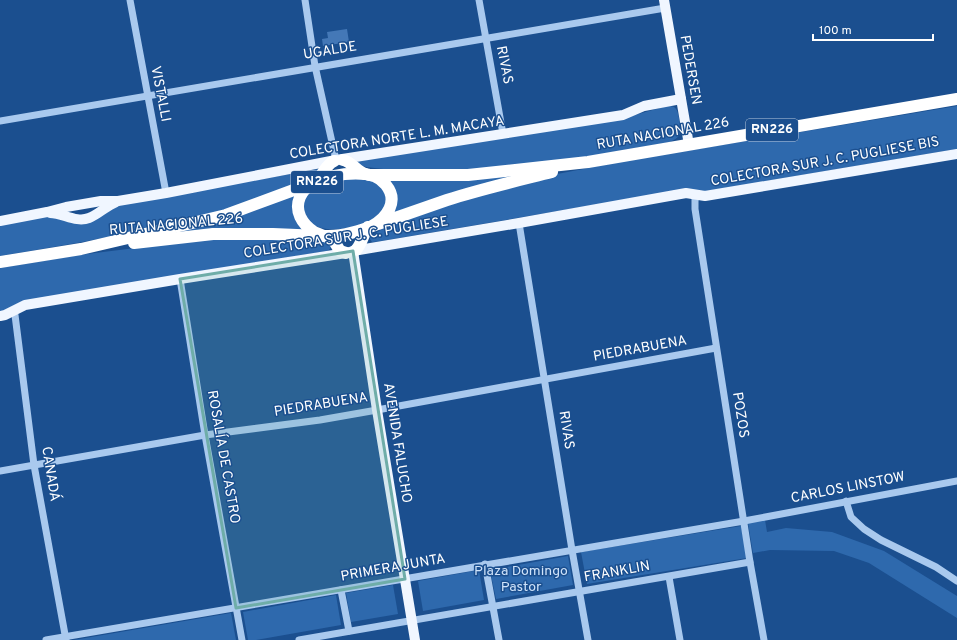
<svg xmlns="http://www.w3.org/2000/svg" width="957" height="640" viewBox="0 0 957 640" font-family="Overpass,sans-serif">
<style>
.green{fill:#2e69ad}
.building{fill:#4478b7}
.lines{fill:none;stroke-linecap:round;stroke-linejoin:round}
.minor{stroke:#a9c9ee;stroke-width:7}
.major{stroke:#f0f6ff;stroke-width:10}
.highway{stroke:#fff;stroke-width:12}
.marked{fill:#6fada8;fill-opacity:0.2;stroke:#6fada8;stroke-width:3;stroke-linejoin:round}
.labels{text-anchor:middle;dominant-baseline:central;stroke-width:3;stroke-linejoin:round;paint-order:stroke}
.shield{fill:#1b4f8f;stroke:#bbcadd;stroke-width:1}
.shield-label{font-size:13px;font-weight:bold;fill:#fff}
.street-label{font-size:14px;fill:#fff;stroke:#1b4f8f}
.park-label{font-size:14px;fill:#cfe3fa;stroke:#1b4f8f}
</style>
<rect width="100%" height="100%" fill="#1b4f8f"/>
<g class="green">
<path d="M667,106C671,106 674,106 676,109C679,112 681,130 680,134C678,138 674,140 670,142L579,158L485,170L400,171L366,167L358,164V161L624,118Z"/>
<path d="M957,106V149L707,191L682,190L381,241L372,242L370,239L371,236L384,228L424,211L552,175L614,163Z"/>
<path d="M318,169L317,172L296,184L249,203L170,225L77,243L0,256V224L49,216L70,221L116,205Z"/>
<path d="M535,171L393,215L387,177Z"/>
<path d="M348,179C358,179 370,178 378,184C388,191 389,209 379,216C365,227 327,235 312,224C307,220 306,216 304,211C298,188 333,181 348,179Z"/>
<path d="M295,193L304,231L174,234L191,228Z"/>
<path d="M208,239H316L329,244L331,247L329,250L326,251L26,302L0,312V268L79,255Z"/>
<path d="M765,520L767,532L786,528L832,532L884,551L957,596V618L869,563L834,551L770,550L753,553L748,523Z"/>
<path d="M741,526L747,558L587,584L581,552Z"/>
<path d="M568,556L573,585L496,599L490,570Z"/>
<path d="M479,570L484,600L423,611L418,581Z"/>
<path d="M393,585L398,614L351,622L346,593Z"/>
<path d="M336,595L341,625L256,640H248L243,612Z"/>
<path d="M231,613L236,640H74Z"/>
</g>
<path class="building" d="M347,29L349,42L323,46L322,39L328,38L327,32Z"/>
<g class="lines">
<g class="minor">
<path d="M130,0L166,193"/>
<path d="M305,0L315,66L336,160"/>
<path d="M479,0L503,134"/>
<path d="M0,121C222,82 444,47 665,8"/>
<path d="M698,196L695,199V209L750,562L764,640"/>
<path d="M519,223L572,550L588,640"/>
<path d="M180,279L205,435L242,640"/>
<path d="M12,312L15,315L34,465L66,640"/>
<path d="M0,471L205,435L320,420L377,410L716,348"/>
<path d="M846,501L851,517L864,529L881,540L936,567L957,581"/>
<path d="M485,564L499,640"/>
<path d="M669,577L680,640"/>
<path d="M341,590L349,631"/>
<path d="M46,640L744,521L957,481"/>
<path d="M299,640L750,562"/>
</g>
<g class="major">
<path d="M664,0L689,145"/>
<path d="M50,213C63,213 76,223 89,218C99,214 106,206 116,202"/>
<path d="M0,221L47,212L66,207L101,201H118L166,193L336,160L623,115L644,106L681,99"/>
<path d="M353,251L377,410L415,640"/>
<path d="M0,316L5,315L25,305L180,279L346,253L353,251L519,223L686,193L705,196L957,154"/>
</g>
<g class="highway">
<path d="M343,160C352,162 356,171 365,174"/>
<path d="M369,175H468L588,162L957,99"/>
<path d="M315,182C323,176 325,165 334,161"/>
<path d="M372,226C387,218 399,201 386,185C383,181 379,178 374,176C355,169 309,176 300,197C294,211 302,224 314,232C318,233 321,236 325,236C343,237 362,230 378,224C401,216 424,208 447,200C481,189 516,181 552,172"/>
<path d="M325,236L334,241L340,251L346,253"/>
<path d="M134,243L213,234H273L321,236"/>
<path d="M356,250C362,244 363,234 368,227"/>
<path d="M0,262L81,249L205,220L226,215L310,184"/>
</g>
</g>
<path class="marked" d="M353,251L405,579L236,608L180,279Z"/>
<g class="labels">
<g class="shield">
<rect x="746" y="119" width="52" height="22" rx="3"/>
<rect x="291" y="171" width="52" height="22" rx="3"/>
</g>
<g class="shield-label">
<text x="772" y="130">RN226</text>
<text x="317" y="182">RN226</text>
</g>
<g class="street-label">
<text transform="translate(330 51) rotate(-9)">UGALDE</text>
<text transform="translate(504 65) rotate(79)">RIVAS</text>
<text transform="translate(690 70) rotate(80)">PEDERSEN</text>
<text transform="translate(160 94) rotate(79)">VISTALLI</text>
<text transform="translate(663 134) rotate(-10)">RUTA NACIONAL 226</text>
<text transform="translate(397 138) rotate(-9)">COLECTORA NORTE L. M. MACAYA</text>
<text transform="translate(825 162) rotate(-10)">COLECTORA SUR J. C. PUGLIESE BIS</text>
<text transform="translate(176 225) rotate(-5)">RUTA NACIONAL 226</text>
<text transform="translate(346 238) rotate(-9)">COLECTORA SUR J. C. PUGLIESE</text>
<text transform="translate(640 349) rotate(-10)">PIEDRABUENA</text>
<text transform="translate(321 405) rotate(-9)">PIEDRABUENA</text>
<text transform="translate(740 415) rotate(81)">POZOS</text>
<text transform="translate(566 430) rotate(81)">RIVAS</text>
<text transform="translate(397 443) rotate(81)">AVENIDA FALUCHO</text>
<text transform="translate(223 457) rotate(80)">ROSALÍA DE CASTRO</text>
<text transform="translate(50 474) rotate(81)">CANADÁ</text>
<text transform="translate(848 488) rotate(-11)">CARLOS LINSTOW</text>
<text transform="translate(393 568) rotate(-10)">PRIMERA JUNTA</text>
<text transform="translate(617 572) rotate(-10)">FRANKLIN</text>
</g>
<g class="park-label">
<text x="521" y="571">Plaza Domingo<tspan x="521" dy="16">Pastor</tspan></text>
</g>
</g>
<path d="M813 34v6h120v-6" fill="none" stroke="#ffffff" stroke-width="2"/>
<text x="819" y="34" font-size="12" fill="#ffffff" stroke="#1b4f8f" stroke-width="3" paint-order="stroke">100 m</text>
</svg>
